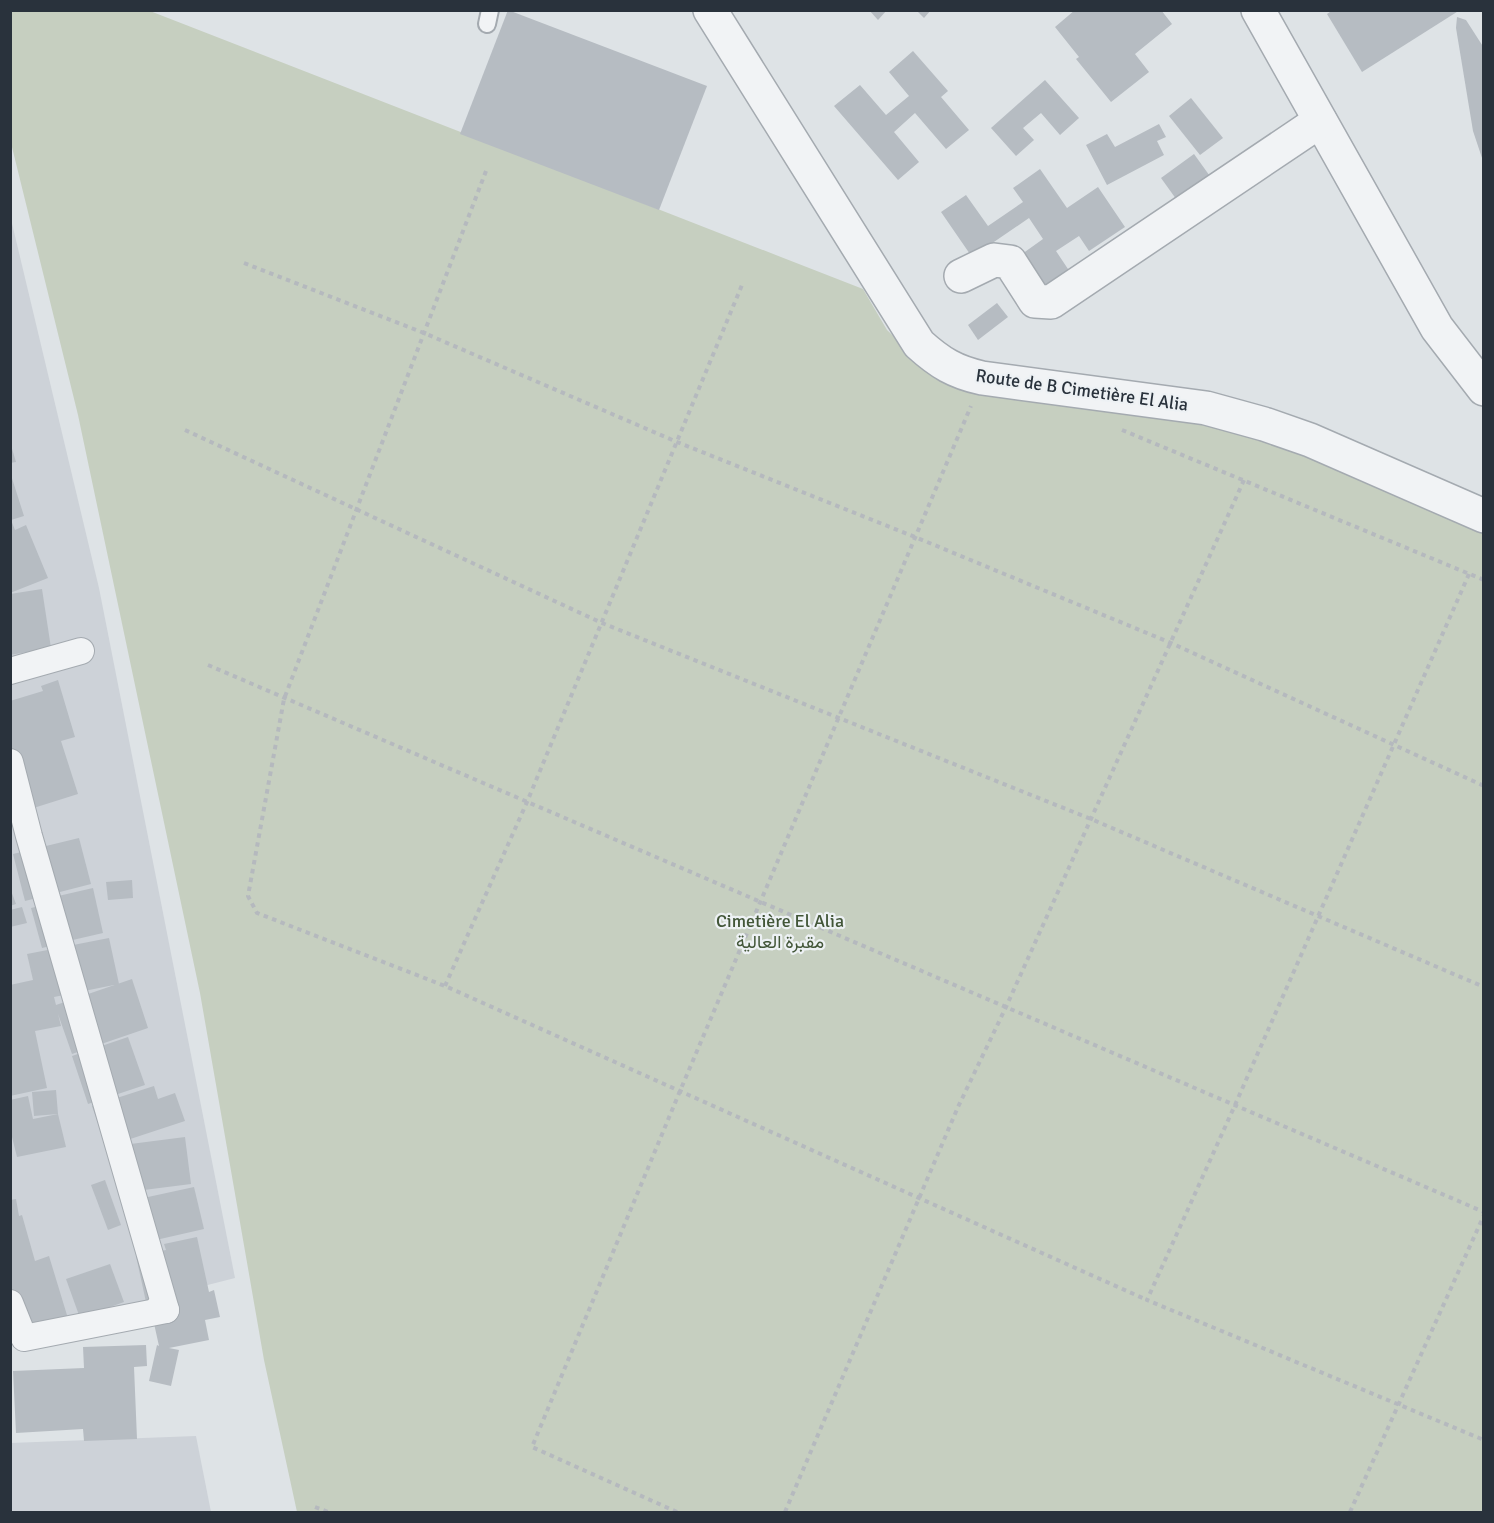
<svg xmlns="http://www.w3.org/2000/svg" width="1494" height="1523" viewBox="0 0 1494 1523" font-family="Signika,Vazirmatn,sans-serif">
<style>
.built{fill:#cdd2d8}
.green{fill:#c6cfc0}
.building{fill:#b6bcc2}
.lines{fill:none;stroke-linecap:round;stroke-linejoin:round}
.service-casing{stroke:#a4aab0;stroke-width:20}
.pedestrian-casing{stroke:#a4aab0;stroke-width:28}
.minor-casing{stroke:#a4aab0;stroke-width:36}
.path{stroke:#b5b9be;stroke-width:4;stroke-dasharray:4.5 4.5;stroke-linecap:butt}
.service{stroke:#f1f3f5;stroke-width:16}
.pedestrian{stroke:#f1f3f5;stroke-width:26}
.minor{stroke:#f1f3f5;stroke-width:33}
.labels{text-anchor:middle;dominant-baseline:central;stroke-width:4.5;stroke-linejoin:round;paint-order:stroke}
.street-label{font-size:18px;fill:#29323c;stroke:#edf1f4}
.park-label{font-size:18px;fill:#425638;stroke:#edf1f4}
</style>
<rect width="100%" height="100%" fill="#dee3e6"/>
<g class="built">
<path d="M10,215L99,588L235,1278L32,1330L10,1331Z"/>
<path d="M196,1436L211,1512H11L10,1443Z"/>
</g>
<path class="green" d="M10,11H150L863,289L887,330L914,356L1236,418L1483,526V1512H297L264,1360L200,993L78,415L11,143Z"/>
<g class="building">
<path d="M508,10L707,86L659,210L460,134Z"/>
<path d="M869,10H887L878,20Z"/>
<path d="M916,10H931L924,18Z"/>
<path d="M1075,10H1161L1172,24L1135,54L1149,72L1111,102L1076,59L1079,57L1055,27Z"/>
<path d="M1333,10H1460L1362,72L1327,14Z"/>
<path d="M1457,17L1466,20L1484,48V164L1473,131L1456,28Z"/>
<path d="M913,51L948,91L941,97L969,130L946,149L915,113L894,132L919,162L898,180L834,106L860,85L886,115L909,96L889,72Z"/>
<path d="M1045,80L1079,118L1060,135L1041,113L1023,128L1034,140L1016,156L991,128Z"/>
<path d="M1191,98L1223,138L1200,155L1169,116Z"/>
<path d="M1159,124L1166,137L1157,141L1164,155L1107,185L1086,145L1107,134L1115,147Z"/>
<path d="M1194,154L1212,179L1179,203L1161,178Z"/>
<path d="M1040,169L1067,208L1098,187L1125,227L1089,251L1079,236L1056,251L1070,272L1039,293L1015,259L1043,239L1029,218L972,257L941,212L966,195L988,226L1023,202L1013,188Z"/>
<path d="M997,303L1008,317L978,340L968,325Z"/>
<path d="M10,442L16,462L10,463Z"/>
<path d="M10,472L24,516L11,520L15,530L26,525L48,578L10,593Z"/>
<path d="M42,589L51,648L10,655V594Z"/>
<path d="M58,680L75,737L61,741L78,794L24,811L10,767V701L43,691L41,686Z"/>
<path d="M79,838L91,884L25,901L13,854Z"/>
<path d="M132,880L133,898L108,900L106,882Z"/>
<path d="M10,888L16,904L10,906Z"/>
<path d="M93,888L103,933L64,942L54,897Z"/>
<path d="M52,903L63,943L42,948L31,908Z"/>
<path d="M22,907L27,923L10,927V910Z"/>
<path d="M109,938L119,984L54,997L56,1005L132,979L148,1028L72,1054L58,1014L61,1026L35,1031L47,1088L10,1096V985L33,980L27,954Z"/>
<path d="M128,1037L145,1085L88,1104L72,1056Z"/>
<path d="M154,1086L158,1099L175,1093L185,1121L106,1147L92,1106Z"/>
<path d="M56,1090L58,1114L34,1116L32,1092Z"/>
<path d="M28,1096L33,1119L58,1114L66,1147L17,1157L10,1129V1100Z"/>
<path d="M185,1137L191,1184L120,1193L115,1146Z"/>
<path d="M105,1180L121,1225L108,1230L91,1185Z"/>
<path d="M194,1187L204,1229L134,1245L125,1202Z"/>
<path d="M16,1199L19,1216L22,1215L35,1261L49,1256L70,1325L10,1342V1200Z"/>
<path d="M197,1237L209,1292L214,1290L220,1317L205,1320L209,1340L169,1348L179,1350L171,1386L149,1381L157,1345L159,1346L149,1301L146,1302L136,1256L166,1250L164,1244Z"/>
<path d="M110,1264L124,1302L80,1318L66,1279Z"/>
<path d="M146,1345L147,1366L134,1367L137,1439L84,1441L83,1429L16,1433L13,1371L84,1368L83,1347Z"/>
</g>
<g class="lines">
<defs>
<path id="service" d="M487,24L490,10"/>
<g id="pedestrian">
<path d="M10,671L81,651"/>
<path d="M10,762L29,836L166,1310L160,1306"/>
<path d="M10,1303L24,1338L166,1310"/>
</g>
<g id="minor">
<path d="M710,10L919,344C940,363 955,372 982,378L1206,408L1264,424L1310,440L1484,516"/>
<path d="M1258,10L1437,328L1484,389"/>
<path d="M961,276L994,260L1010,262L1035,301L1051,302L1320,121"/>
</g>
</defs>
<use href="#service" class="service-casing"/>
<use href="#pedestrian" class="pedestrian-casing"/>
<use href="#minor" class="minor-casing"/>
<g class="path">
<path d="M486,171L284,699L248,896L257,913L445,986L1147,1300"/>
<path d="M244,263L424,333L677,442L915,537L1171,643L1484,786"/>
<path d="M185,430L602,623L1091,819L1484,987"/>
<path d="M1122,430L1484,580"/>
<path d="M1469,574L1235,1105L1147,1300L1484,1440"/>
<path d="M208,665L1484,1212"/>
<path d="M445,986L527,802L742,285"/>
<path d="M315,1507L328,1512"/>
<path d="M677,1512L532,1447L680,1091L971,406"/>
<path d="M785,1512L958,1107L1006,1007L1244,480"/>
<path d="M1350,1512L1484,1215"/>
</g>
<use href="#service" class="service"/>
<use href="#pedestrian" class="pedestrian"/>
<use href="#minor" class="minor"/>
</g>
<g class="labels">
<g class="street-label">
<text transform="translate(1082 390) rotate(8)">Route de B Cimetière El Alia</text>
</g>
<g class="park-label">
<text x="780" y="921">Cimetière El Alia<tspan x="780" dy="21">مقبرة العالية</tspan></text>
</g>
</g>
<rect width="1494" height="1523" fill="none" stroke="#29323c" stroke-width="24"/>
</svg>
